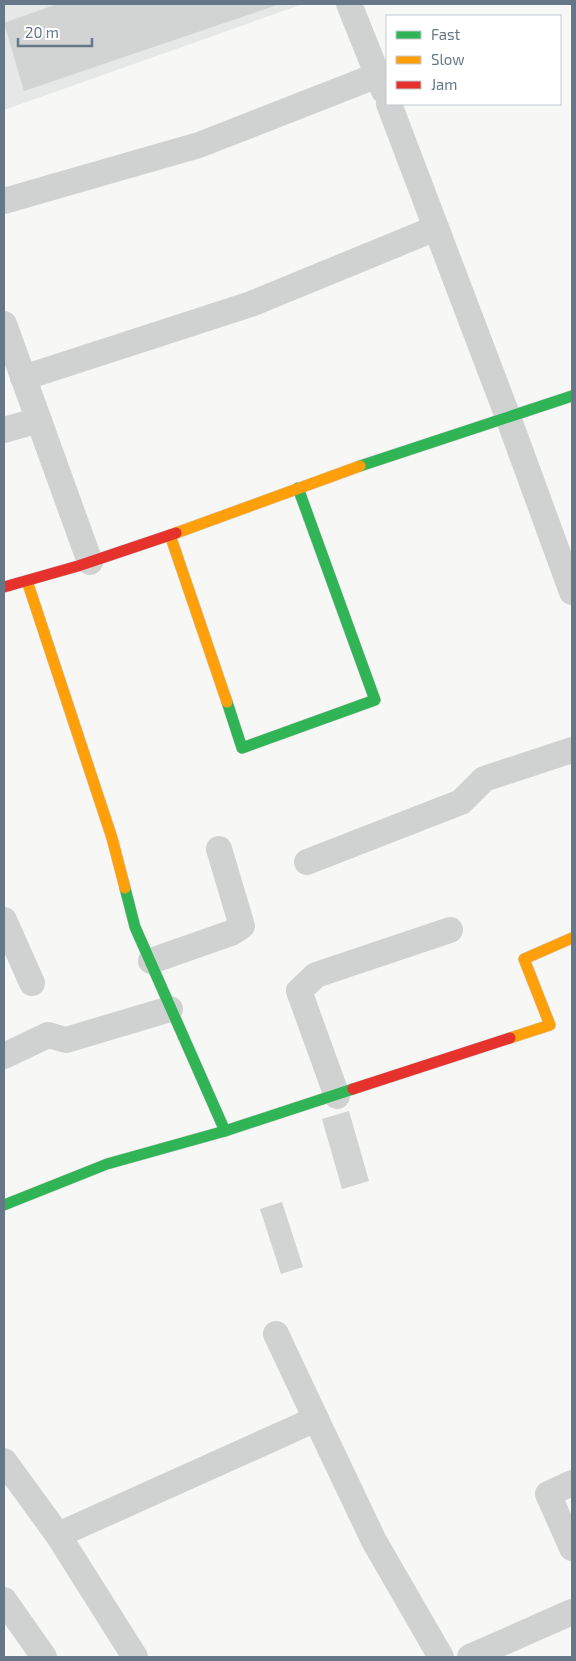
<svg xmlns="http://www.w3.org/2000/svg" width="576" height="1661" viewBox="0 0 576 1661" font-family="'Exo 2',sans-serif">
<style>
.built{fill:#e6e7e7}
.building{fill:#d2d3d3}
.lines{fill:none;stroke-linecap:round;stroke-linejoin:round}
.fast-casing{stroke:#d2d4d5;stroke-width:12}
.slow-casing{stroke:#d2d4d5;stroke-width:12}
.jam-casing{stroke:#d2d4d5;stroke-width:12}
.street{stroke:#d0d2d2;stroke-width:26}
.fast{stroke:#30b455;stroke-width:11}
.slow{stroke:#ff9f0a;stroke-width:11}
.jam{stroke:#e5322d;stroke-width:11}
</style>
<rect width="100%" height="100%" fill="#f7f7f6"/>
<path class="built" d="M4,4H303L4,110Z"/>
<g class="building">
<path d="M57,4H280L24,91L4,23Z"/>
<path d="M349,1111L369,1181L342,1189L322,1119Z"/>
<path d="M282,1202L303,1267L281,1274L260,1209Z"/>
</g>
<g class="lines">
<defs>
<g id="fast">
<path d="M360,466L572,396"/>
<path d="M227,702L242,748L375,700L298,488"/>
<path d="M125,888L135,927L225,1131"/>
<path d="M4,1205L107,1164L225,1131L353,1089"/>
</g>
<g id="slow">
<path d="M176,533L360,466"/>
<path d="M170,535L227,702"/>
<path d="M27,581L112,838L125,888"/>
<path d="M510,1038L550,1025L524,959L572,938"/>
</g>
<g id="jam">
<path d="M4,587L78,566L176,533"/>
<path d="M353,1089L510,1038"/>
</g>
</defs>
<use href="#fast" class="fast-casing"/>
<use href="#slow" class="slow-casing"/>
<use href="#jam" class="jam-casing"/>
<g class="street">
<path d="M349,4L384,91"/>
<path d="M389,104L508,417L572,592"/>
<path d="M4,201L199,145L378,75"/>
<path d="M4,324L90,562"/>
<path d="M23,378L251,304L436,228"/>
<path d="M4,430L39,420"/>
<path d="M307,862L461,802L484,779L572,750"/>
<path d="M4,920L32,983"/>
<path d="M151,961L231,933L242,926L219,849"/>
<path d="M4,1056L48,1035L66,1040L170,1009"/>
<path d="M337,1096L299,991L316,975L450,930"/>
<path d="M276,1334L316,1419"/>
<path d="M4,1461L58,1535L135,1657"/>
<path d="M572,1483L548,1494L572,1548"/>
<path d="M58,1535L316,1419L374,1541L441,1657"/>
<path d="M4,1600L44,1657"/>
<path d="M470,1657L572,1612"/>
</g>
<use href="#fast" class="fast"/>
<use href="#slow" class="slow"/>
<use href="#jam" class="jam"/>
</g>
<rect width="576" height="1661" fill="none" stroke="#657788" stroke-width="10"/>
<rect x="386" y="15" width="175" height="90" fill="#ffffff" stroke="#c1c9cf"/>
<rect x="396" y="31" width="25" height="8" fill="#30b455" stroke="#c1c9cf"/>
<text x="431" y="40" font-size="15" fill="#657788">Fast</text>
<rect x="396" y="56" width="25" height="8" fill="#ff9f0a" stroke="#c1c9cf"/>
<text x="431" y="65" font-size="15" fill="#657788">Slow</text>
<rect x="396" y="81" width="25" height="8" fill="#e5322d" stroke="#c1c9cf"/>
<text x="431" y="90" font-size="15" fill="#657788">Jam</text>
<path d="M18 38v8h74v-8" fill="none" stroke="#657788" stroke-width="2.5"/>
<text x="25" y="38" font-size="15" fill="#657788" stroke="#ffffff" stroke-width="4" paint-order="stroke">20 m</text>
</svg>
